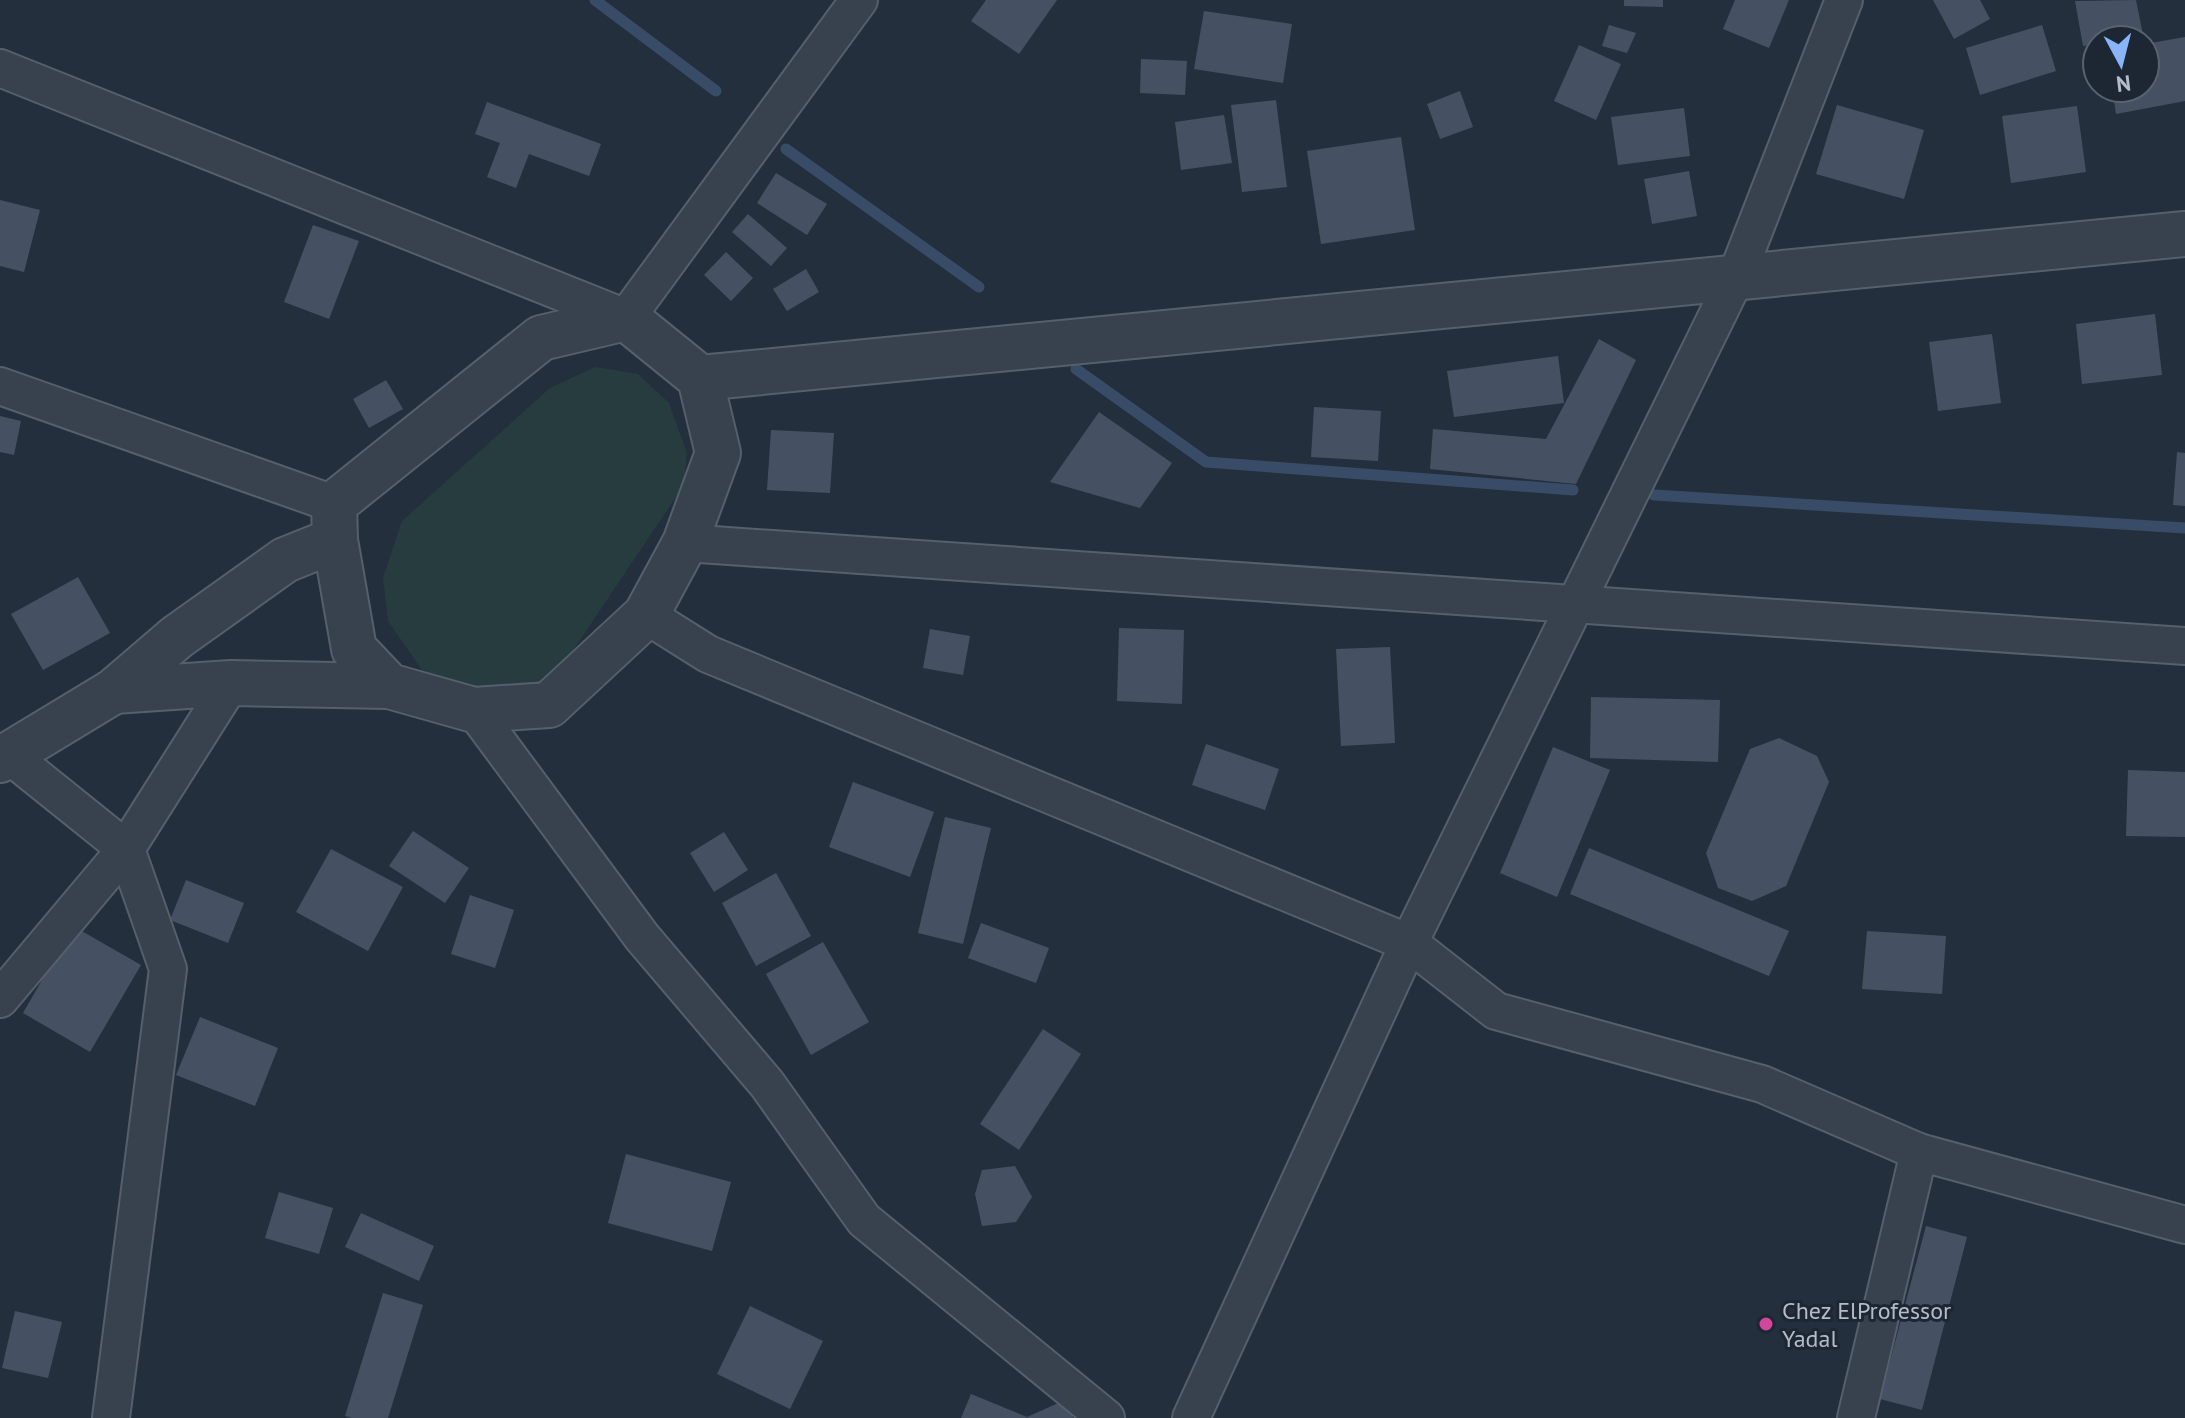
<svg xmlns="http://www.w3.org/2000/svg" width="2185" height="1418" viewBox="0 0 2185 1418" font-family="'PT Sans',sans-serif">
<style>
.green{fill:#263c3f}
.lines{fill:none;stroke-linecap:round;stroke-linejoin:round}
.stream{stroke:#394c67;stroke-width:11}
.building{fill:#455162}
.minor-casing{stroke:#565f6c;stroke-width:40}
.tertiary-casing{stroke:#565f6c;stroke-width:48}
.minor{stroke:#38414e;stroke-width:36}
.tertiary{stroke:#38414e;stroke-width:44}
.hotel-dot{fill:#d1479c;stroke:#1d2633;stroke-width:3}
.labels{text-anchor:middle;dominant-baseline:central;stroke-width:6;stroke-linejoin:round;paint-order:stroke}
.poi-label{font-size:24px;fill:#b4bcc9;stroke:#1d2633;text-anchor:start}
</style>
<rect width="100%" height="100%" fill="#242f3e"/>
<path class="green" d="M595,367L638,374L669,403L687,453L684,485L572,652L539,684L471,692L422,670L388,621L383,578L402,521L550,388Z"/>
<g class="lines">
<g class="stream">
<path d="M595,0L716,91"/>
<path d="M786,149L979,287"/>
<path d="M1076,369L1206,462L1573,490"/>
<path d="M1654,495L2185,528"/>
</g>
</g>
<g class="building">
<path d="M986,0H1057L1019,54L971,21Z"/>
<path d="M1624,0H1663V7L1624,6Z"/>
<path d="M1735,0H1789L1769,48L1723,29Z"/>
<path d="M1933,0H1980L1990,19L1954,39Z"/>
<path d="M2136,0L2143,35L2097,40V44L2083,46L2075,1Z"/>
<path d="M1204,11L1292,24L1283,83L1194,69Z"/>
<path d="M1609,25L1636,33L1627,53L1602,46Z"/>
<path d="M2042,25L2056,71L1980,95L1966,48Z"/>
<path d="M2185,37V101L2116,114L2112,88H2145V44Z"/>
<path d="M1579,45L1621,64L1596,120L1554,101Z"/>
<path d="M1141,59L1187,61L1185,95L1140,93Z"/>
<path d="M1460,91L1473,127L1440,139L1427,104Z"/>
<path d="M1276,100L1287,187L1242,192L1231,105Z"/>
<path d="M487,102L601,144L589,176L529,154L516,188L487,177L500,143L475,134Z"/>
<path d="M1837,105L1924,130L1904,199L1816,174Z"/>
<path d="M2077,106L2086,172L2011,183L2002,116Z"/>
<path d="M1684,108L1690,156L1618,165L1611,117Z"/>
<path d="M1224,115L1232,163L1181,170L1175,122Z"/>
<path d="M1401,137L1415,230L1321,244L1307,151Z"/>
<path d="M1689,171L1697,216L1652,224L1644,179Z"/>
<path d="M776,173L827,204L807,235L757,203Z"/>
<path d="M0,200L40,210L24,272L0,266Z"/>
<path d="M748,214L787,248L771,266L732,232Z"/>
<path d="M313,225L359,241L329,319L284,302Z"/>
<path d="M726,252L753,278L731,301L704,275Z"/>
<path d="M806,269L819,292L787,311L773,289Z"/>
<path d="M2155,314L2162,375L2082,384L2076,324Z"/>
<path d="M1992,334L2001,403L1938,411L1929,342Z"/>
<path d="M1599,339L1636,360L1576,484L1430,469L1433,429L1546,439Z"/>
<path d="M1558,356L1564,403L1454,417L1447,371Z"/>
<path d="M386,380L403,409L369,428L353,399Z"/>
<path d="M1314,407L1381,411L1378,461L1311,457Z"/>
<path d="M1099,412L1172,463L1140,508L1050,482Z"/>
<path d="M0,416L21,421L14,455L0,452Z"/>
<path d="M771,430L834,433L830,493L767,490Z"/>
<path d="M2177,452L2185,453V506L2173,505Z"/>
<path d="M78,577L110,633L43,670L11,614Z"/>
<path d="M1119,628L1184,630L1182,704L1117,701Z"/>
<path d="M930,629L970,636L963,675L923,668Z"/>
<path d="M1390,647L1395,743L1341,746L1336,649Z"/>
<path d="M1591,697L1720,700L1718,762L1590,758Z"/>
<path d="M1779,738L1817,756L1829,782L1786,886L1752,901L1718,888L1706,853L1750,749Z"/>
<path d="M1206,744L1279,769L1265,810L1192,785Z"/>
<path d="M1553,747L1610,770L1557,897L1500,873Z"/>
<path d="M2128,770L2185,772V837L2126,836Z"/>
<path d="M853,782L934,812L910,877L829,847Z"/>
<path d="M945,817L991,828L963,944L918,933Z"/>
<path d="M413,831L469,868L445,903L389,866Z"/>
<path d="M724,832L748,870L714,892L690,853Z"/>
<path d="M1589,848L1789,931L1769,976L1570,894Z"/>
<path d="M331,849L403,887L368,951L296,912Z"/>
<path d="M776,873L811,936L756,966L722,903Z"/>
<path d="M186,880L244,903L228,943L170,920Z"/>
<path d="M470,895L514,910L495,968L451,954Z"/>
<path d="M981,923L1049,948L1036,983L968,958Z"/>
<path d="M73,926L141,965L90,1052L23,1013Z"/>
<path d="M1867,931L1946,936L1942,994L1862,989Z"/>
<path d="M823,942L869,1022L811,1055L766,974Z"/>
<path d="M200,1017L278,1048L255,1106L176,1075Z"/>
<path d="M1043,1029L1081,1054L1019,1150L980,1124Z"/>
<path d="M626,1154L731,1182L712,1251L608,1223Z"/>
<path d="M1015,1166L1032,1197L1016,1222L982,1226L975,1194L982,1170Z"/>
<path d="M279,1192L333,1208L319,1254L265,1238Z"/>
<path d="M361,1213L434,1246L419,1281L345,1247Z"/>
<path d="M1926,1226L1967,1237L1922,1410L1880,1399Z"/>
<path d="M383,1293L423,1305L388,1418H352L345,1416Z"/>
<path d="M750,1306L823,1341L790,1409L717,1374Z"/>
<path d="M15,1311L62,1322L48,1378L2,1368Z"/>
<path d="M971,1394L1027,1417L1065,1400L1073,1418H961Z"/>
</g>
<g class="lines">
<defs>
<g id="minor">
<path d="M0,68L626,318L859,0"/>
<path d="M0,386L334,504"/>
<path d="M685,543L2185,646"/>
<path d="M646,615L708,654L1409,943L1496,1011L1762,1084L1919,1152L2185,1225"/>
<path d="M474,710L642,937L767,1084L864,1220L1106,1418"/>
<path d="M9,755L126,849L168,969L111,1418"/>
<path d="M0,999L126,849L231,683"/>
<path d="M1191,1418L1409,943L1736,277L1844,0"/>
<path d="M1856,1418L1919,1152"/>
</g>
<g id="tertiary">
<path d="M626,318L700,378L718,453L685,543L646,615L549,705L474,710L389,686L354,649L335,540L334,504L541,338Z"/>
<path d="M700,378L2185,234"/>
<path d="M114,691L231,683L389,686"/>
<path d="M0,760L114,691L177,637L285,560L335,540"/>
</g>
</defs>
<use href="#minor" class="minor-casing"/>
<use href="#tertiary" class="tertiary-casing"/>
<use href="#minor" class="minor"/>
<use href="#tertiary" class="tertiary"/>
</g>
<circle class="hotel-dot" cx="1766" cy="1324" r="8"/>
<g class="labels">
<g class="poi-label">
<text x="1782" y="1310">Chez ElProfessor<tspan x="1782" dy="28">Yadal</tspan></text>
</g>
</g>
<g transform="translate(2121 64) rotate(173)"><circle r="38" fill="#1d2633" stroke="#59626f" stroke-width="2"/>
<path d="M0-6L14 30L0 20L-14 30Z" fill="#8ab4f8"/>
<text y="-12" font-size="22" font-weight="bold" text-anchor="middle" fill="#b4bcc9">N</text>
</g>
</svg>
